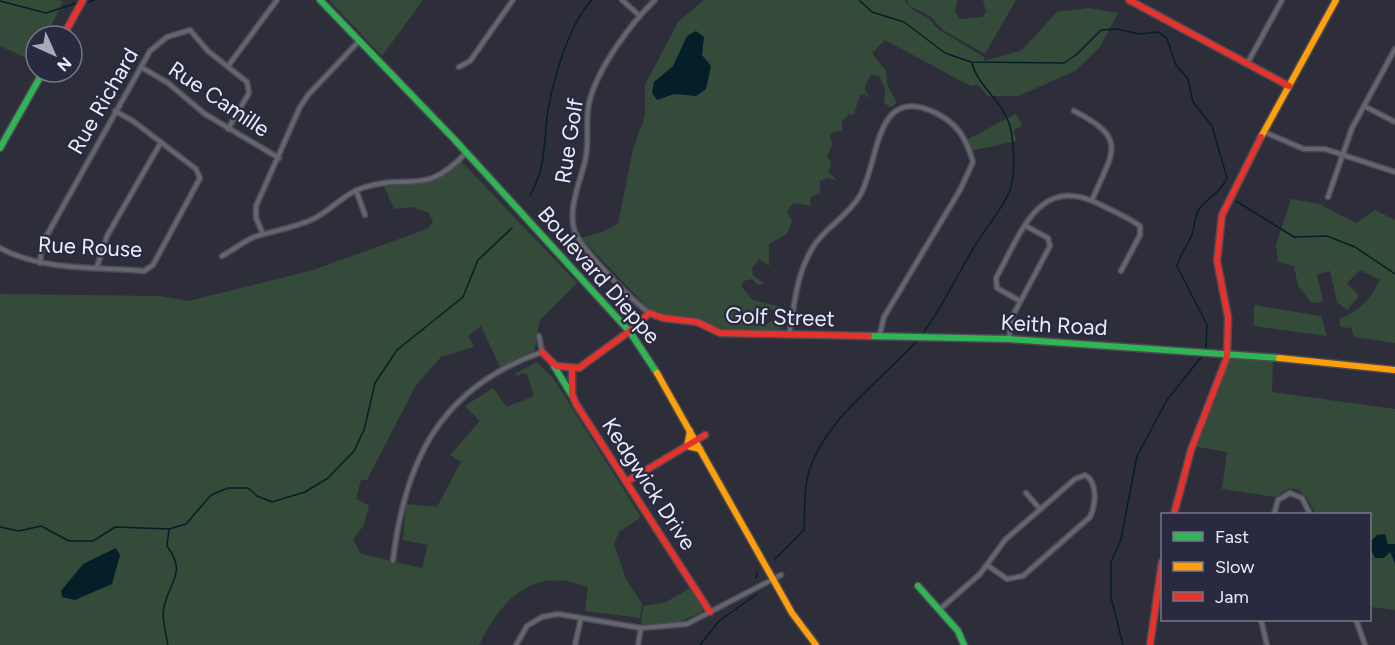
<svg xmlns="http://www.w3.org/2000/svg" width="1395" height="645" viewBox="0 0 1395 645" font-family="Figtree,sans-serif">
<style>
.green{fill:#344b3a}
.water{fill:#041f27}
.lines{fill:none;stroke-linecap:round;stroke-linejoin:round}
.stream{stroke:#041f27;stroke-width:1.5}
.street-casing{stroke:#4a4a54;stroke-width:7}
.fast-casing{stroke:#4a4a54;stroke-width:9}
.slow-casing{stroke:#4a4a54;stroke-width:9}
.jam-casing{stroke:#4a4a54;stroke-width:9}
.street{stroke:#65656f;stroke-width:4}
.fast{stroke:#30b455;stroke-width:6}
.slow{stroke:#ff9f0a;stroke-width:6}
.jam{stroke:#e5322d;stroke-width:6}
.labels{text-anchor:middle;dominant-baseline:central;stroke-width:4.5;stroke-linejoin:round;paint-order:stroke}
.street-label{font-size:22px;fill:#ebecfa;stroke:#29293f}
</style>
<rect width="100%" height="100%" fill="#2e2e3a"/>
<g class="green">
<path d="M0,0H60L63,2L46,36H36V55L33,61L0,46Z"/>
<path d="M329,0H423L382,56Z"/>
<path d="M704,0H904L913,10L928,18L938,29L984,57V61L1022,50L1057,12L1088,8L1118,13L1100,47L1075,71L1018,96H988L977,84L972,86L961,81L885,40L872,53L886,71L887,84L897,103L890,107L884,103L885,89L880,77L871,74C865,87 861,87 872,100L865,94L860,95L854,114L848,115L842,122V131L833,132L830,135L832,145L827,157L831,162L829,173L837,180L828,178L820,181V193L811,197L810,206L793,203L787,211L792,221L787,234L769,244V266L759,259L752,268L753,275L764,284L758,285L752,279L744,281L741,286L753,300L785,308L784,313L780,314L767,307H758L754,312L756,322L767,324L777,317L782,321L783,326L778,332L721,331C712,330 709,323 700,320C683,315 665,318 649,309L581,238L602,232L618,224L633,149L645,116V85L678,22Z"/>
<path d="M907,0H957L955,12L960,19L983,17L986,12L983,0H1016L985,54L943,30L930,16L910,6Z"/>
<path d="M1016,114L1022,125L1013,131L1017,141L970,151L966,140Z"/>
<path d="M461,161L577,283L540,320L534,351L500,367L481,326L468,336L474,347L441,357L416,385L367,480H361L356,499L369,505L364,525L353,539L361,554L422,568L428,545L403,540L406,504L437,507L461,462L450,455L480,421L465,406L493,388L507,407L534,396L527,374L521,373L518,376L515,374L536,362L553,378L641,517L619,532L614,544L626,579L642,604L640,618L585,611L588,588C536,564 500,600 479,645H0V294L160,296L188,301L313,270L427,229L433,222L429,213L412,207L394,209L384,186C419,181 433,190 461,161Z"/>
<path d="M1291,199L1319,204L1356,223L1375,210L1395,220V343L1354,337L1351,328L1341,327L1339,319C1359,312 1371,299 1380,280L1360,270L1347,283L1359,296L1347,310L1337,302L1330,271L1317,274L1323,302L1312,303L1298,286L1294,266L1278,262L1276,245Z"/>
<path d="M1254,305L1321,316L1327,336L1254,326Z"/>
<path d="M1227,353L1273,357L1272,392L1395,409V610L1370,607V514H1316C1306,496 1298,477 1276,497L1222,489L1227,452L1192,446Z"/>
<path d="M691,588L703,607L702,612L677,623L641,624L643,606L664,603Z"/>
</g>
<g class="water">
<path d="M696,31L704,37L702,55L711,66L706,89L696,96L674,94L657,100L652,93L654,82L673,66L687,36Z"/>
<path d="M1385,534L1388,544H1395V563L1390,552L1384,558H1375L1371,550V541L1377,535Z"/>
<path d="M116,548L120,555L112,584L75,600L62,597L61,591L83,564Z"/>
</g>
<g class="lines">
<g class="stream">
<path d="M859,0L872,12L904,22L945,53L971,62L1064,63L1076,55L1101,30L1117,29L1140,34L1159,32L1167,39L1176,65L1188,79L1193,102L1212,126L1227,178C1218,196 1210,195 1199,209C1194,217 1195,228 1191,237C1186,248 1180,254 1177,266L1207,325L1206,348"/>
<path d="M0,1L46,13L77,3"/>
<path d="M88,2L94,0"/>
<path d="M530,196C544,169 544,154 546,125C550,89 567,26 592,0"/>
<path d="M1236,201L1294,237L1327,236L1355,247L1395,274"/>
<path d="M921,336C942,308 955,279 973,249C984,229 1002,211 1010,190C1016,173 1014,143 1010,126C1003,101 978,87 972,63"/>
<path d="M0,527L19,531L41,526L69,541H93L115,527L169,529L186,524L211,495L228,488H248L257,496L272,502L305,492L328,478L354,451L364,430L375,383L397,350L463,297L478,260L512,228"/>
<path d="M775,559L804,530C805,513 804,495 807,479C820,422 881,381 918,340"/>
<path d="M756,578L757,573"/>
<path d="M168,645C166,634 161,617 164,607C170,580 187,573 167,546L169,529"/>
<path d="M700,645L719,621L757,594"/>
<path d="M1123,645L1111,597V562L1121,539L1137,456L1167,400L1202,356"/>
</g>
<defs>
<g id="street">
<path d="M622,0L640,16"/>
<path d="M1247,64L1282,0"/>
<path d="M228,66L277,0"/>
<path d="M141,67L168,83L205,114L279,158"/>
<path d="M459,67L470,61L513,0"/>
<path d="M1364,106L1395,122"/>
<path d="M1074,111C1129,139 1113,151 1092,200"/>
<path d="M1264,132L1304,149H1325L1395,172"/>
<path d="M356,190L365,215"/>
<path d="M1328,197L1352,128L1395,49"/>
<path d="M263,234L256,218V206L300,107L308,95L359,41"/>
<path d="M0,248C42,271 97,267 144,271L153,265L200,178L196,169L133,121L115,111"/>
<path d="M222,256C233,250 243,242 254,237C273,231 293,228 311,220C330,212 343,194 362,188C411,172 423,198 466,153"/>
<path d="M40,263L42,246L47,235L150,51L167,37L190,30L208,51L247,82L249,93L228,129"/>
<path d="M97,267L107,236L160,144"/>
<path d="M1020,301L997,288L996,278C1022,232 1039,171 1103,206C1115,212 1129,218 1140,226V235L1121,271"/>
<path d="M649,313C632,300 583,251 575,232C567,211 580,182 585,161C590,142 585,122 589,103C597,69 630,24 655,0"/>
<path d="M789,335C795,303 796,272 815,244C827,227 848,215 859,197C880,164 873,82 936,113C958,124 966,138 973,162L960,190L884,317L879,337"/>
<path d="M1009,339L1011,319L1050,246L1048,238L1026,226"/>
<path d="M1026,493L1040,509"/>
<path d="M1274,514L1278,500L1290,493L1302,498L1310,514"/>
<path d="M393,560C405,460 441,387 542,352L539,336"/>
<path d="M939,610L980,574L1005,540L1075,479L1085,475C1098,482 1096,505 1090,517L1023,576L1007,579L987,565"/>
<path d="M1261,620L1267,645"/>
<path d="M1356,620L1365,645"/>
<path d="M516,645L527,626L542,617L558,614L641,628L687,624L781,575"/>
<path d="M575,645L581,618"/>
<path d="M638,645L641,628"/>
</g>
<g id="fast">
<path d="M320,0L454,139L630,332L657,373"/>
<path d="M0,148L43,72"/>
<path d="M869,336L1009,339L1279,358"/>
<path d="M554,366L571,394"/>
<path d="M918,586L958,631L964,645"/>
</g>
<g id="slow">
<path d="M1261,137L1336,0"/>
<path d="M1279,358L1395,370"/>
<path d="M657,373L792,613L816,645"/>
<path d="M690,431L687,446L700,449"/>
</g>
<g id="jam">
<path d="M1129,0L1289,86"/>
<path d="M63,36L83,0"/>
<path d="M542,352L556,366L579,368L634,328L649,313L663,318L697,322L720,333L869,336"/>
<path d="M572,369V394L576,404L710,612"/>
<path d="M626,482L705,435"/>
<path d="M1174,514L1191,450L1227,357L1228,317L1217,261L1222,215L1261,137"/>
<path d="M1150,645L1162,562"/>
</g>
</defs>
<use href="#street" class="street-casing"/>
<use href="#fast" class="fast-casing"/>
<use href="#slow" class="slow-casing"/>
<use href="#jam" class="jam-casing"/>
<use href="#street" class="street"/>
<use href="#fast" class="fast"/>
<use href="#slow" class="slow"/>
<use href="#jam" class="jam"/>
</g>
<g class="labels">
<g class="street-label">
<text transform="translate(219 99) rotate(34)">Rue Camille</text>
<text transform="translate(103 101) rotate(-60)">Rue Richard</text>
<text transform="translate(569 141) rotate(-81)">Rue Golf</text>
<text transform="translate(90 247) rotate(3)">Rue Rouse</text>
<text transform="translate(599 275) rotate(49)">Boulevard Dieppe</text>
<text transform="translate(780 317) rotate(2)">Golf Street</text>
<text transform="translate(1054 325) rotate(3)">Keith Road</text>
<text transform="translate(649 484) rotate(57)">Kedgwick Drive</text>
</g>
</g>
<rect x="1161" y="513" width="210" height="108" fill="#29293f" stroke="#77778a" stroke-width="1.5"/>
<rect x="1173" y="532" width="30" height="9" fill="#30b455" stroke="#77778a" stroke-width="1.5"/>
<text x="1215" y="543" font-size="18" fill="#ebecfa">Fast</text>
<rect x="1173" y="562" width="30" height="9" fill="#ff9f0a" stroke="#77778a" stroke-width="1.5"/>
<text x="1215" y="573" font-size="18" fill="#ebecfa">Slow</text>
<rect x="1173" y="592" width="30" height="9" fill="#e5322d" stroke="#77778a" stroke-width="1.5"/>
<text x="1215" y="603" font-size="18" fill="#ebecfa">Jam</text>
<g transform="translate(54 54) rotate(135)"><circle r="28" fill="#29293f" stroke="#77778a" stroke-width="1.5"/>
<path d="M0-4.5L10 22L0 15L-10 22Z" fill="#a9aab7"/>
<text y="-9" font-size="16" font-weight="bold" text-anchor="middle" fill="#ebecfa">N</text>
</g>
</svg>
